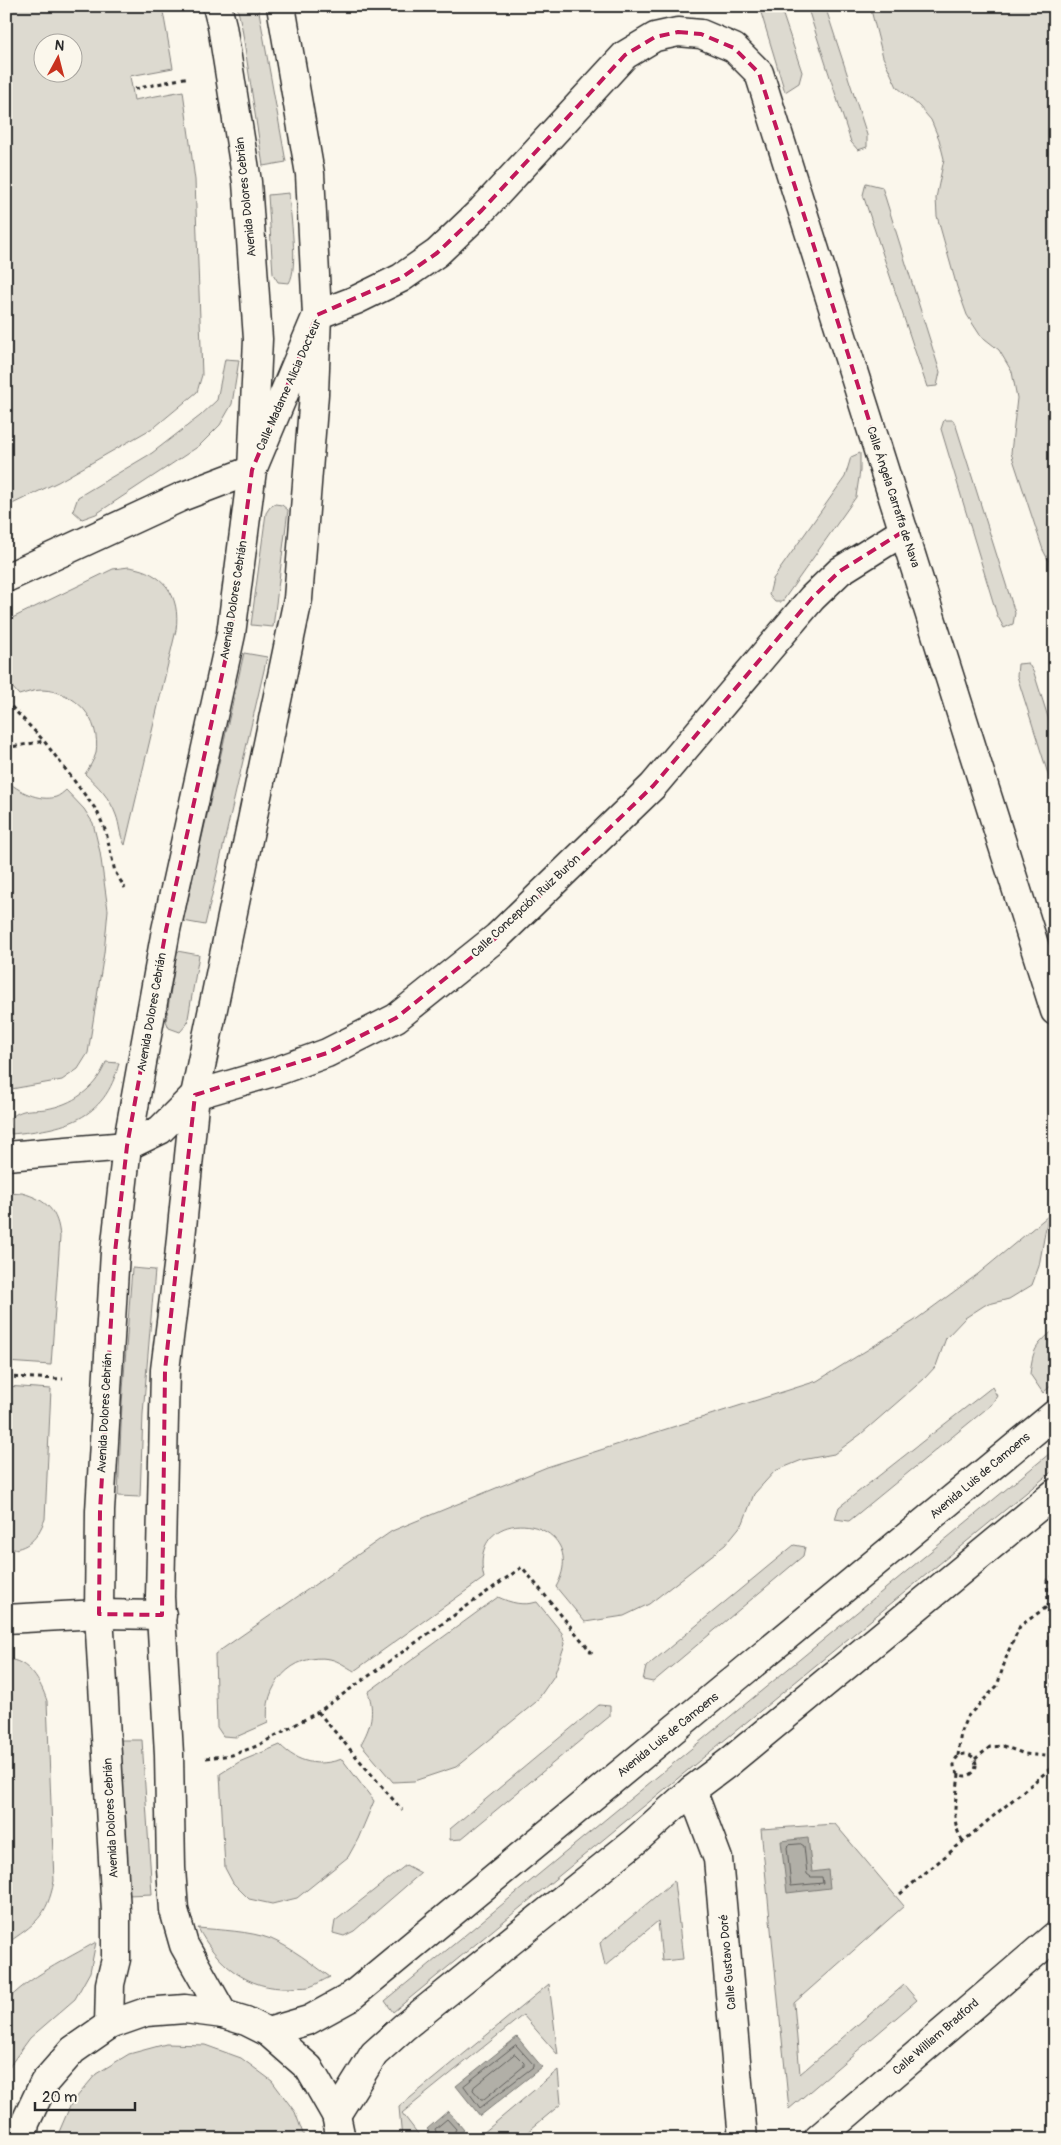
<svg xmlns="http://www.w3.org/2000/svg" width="1061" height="2145" viewBox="0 0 1061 2145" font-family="Pangolin,sans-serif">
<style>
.green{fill:#dddad0;stroke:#84827e;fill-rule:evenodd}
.water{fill:#b1afa7;stroke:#7b7a75}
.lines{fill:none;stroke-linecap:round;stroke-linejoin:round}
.shore{stroke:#61605d;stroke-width:1}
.minor-casing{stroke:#2b2b2b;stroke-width:31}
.major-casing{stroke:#2b2b2b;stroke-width:31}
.path{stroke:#2b2b2b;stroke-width:3;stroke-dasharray:4 4;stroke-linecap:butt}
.minor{stroke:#fbf7ec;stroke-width:28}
.major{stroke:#fbf7ec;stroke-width:28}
.marked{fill:none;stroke:#c2185b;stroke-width:4;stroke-dasharray:10 6;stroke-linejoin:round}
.labels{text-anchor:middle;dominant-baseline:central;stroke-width:4;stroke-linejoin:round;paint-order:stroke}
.street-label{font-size:12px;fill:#2b2b2b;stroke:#fbf7ec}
</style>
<rect width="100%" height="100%" fill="#fbf7ec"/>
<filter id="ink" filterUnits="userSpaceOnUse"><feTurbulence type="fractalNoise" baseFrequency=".02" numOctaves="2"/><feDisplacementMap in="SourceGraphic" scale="10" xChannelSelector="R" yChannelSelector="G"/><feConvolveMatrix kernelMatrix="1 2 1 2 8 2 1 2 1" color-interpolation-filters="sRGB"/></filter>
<g filter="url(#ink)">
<g class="green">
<path d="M6,6H162L173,68L130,76L134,100L183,91L195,180L202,375L197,392L156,426L58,482L6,507ZM42,42H72V72H42Z"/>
<path d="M237,6H258L286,162L263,166L242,28Z"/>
<path d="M759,6H780L802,72L799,83L785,92Z"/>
<path d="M807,6H825L867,135V147L858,150L851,142Z"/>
<path d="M870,6H1055V573L1043,550L1011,453L1017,398L1012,372L999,350L980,335L967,315L957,287L937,216L936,198L944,159L939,139L931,120L919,106L897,87L883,57Z"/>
<path d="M866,183L882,187L940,372L937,386L927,387L863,195Z"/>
<path d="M289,193C290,214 299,267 289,283L278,282L273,274L268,195Z"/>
<path d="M225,359L239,360L232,404L220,425L199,446L96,514L82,519L73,511L78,497L152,453L200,416L217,400Z"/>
<path d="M944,420H953L956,426L1015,613L1013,624L1004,628L997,615L941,429Z"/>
<path d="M860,453V471L856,497L782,602H775L769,595L773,579L845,477L851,457Z"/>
<path d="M275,504L282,505L288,510L273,627L251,625L266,513L270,507Z"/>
<path d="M129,567C163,572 181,595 176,630L125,845C119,835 120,825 116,815C110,798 98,786 85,774C89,768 94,760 96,753C101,719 76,691 42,690C34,690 26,693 19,695L6,680V621L113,569Z"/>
<path d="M244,653L267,657L205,925L183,921Z"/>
<path d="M1028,663L1034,673L1055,739V796L1017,676L1018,664Z"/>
<path d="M6,780C18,791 39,802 56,797C59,796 64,792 66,790L84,809L93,823L100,852L108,910L104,953L88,1053L78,1069L62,1080L6,1090Z"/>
<path d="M177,951L199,955L187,1024L180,1032L169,1028L166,1021Z"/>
<path d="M106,1062L119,1063C105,1121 63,1129 11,1134L10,1118C26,1106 33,1112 51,1108C77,1102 97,1086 106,1062Z"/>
<path d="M22,1193C47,1200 58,1211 60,1237L51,1365L6,1362V1194Z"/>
<path d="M1048,1216L1039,1266L1032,1285L1009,1299L985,1305L965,1318L946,1338L936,1366L924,1379L861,1434L834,1454L802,1460L775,1471L754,1494L743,1523L725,1545L649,1604L624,1616L585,1622L556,1587C595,1515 465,1498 484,1578L354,1671C347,1667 339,1661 330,1659C292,1652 262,1687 268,1723L236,1737L223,1736L217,1727L215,1654L392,1531L547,1467L817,1381L914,1321L978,1274Z"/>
<path d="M132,1268L155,1270L143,1414L140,1497L118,1496L122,1404Z"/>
<path d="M1055,1329V1382L1043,1393L1030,1374C1033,1349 1035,1346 1055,1329Z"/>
<path d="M6,1386L51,1389L45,1519C37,1539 29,1549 6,1550Z"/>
<path d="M992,1387L997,1396L991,1405L849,1521L835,1519L839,1507Z"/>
<path d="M1055,1449V1469L393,2012L385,2001Z"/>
<path d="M794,1545L805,1547L803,1556L653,1682L643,1680L646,1667Z"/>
<path d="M498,1597C511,1603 523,1606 537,1602L562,1633L565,1644L554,1676L536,1702L456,1767L414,1781L393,1782L361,1744C371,1726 375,1712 368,1692Z"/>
<path d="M6,1659C29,1660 41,1682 47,1701L54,1881C47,1917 35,1924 6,1944Z"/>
<path d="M599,1705L610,1706V1716L461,1839L450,1840V1829Z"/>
<path d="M120,1740H142L152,1894L128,1895Z"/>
<path d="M280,1745C298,1763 318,1767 342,1759L374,1801L358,1839L348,1857L297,1898L272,1904L249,1899L233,1883L225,1868L220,1774L239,1762Z"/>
<path d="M835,1824L904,1906L794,2003L800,2074L904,1985L917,2000L789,2109L761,1829Z"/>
<path d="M406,1865L421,1873L354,1931L344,1936L333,1933L335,1921Z"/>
<path d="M674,1881L683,1959L662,1961L658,1921L605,1966L600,1943Z"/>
<path d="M198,1928C220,1930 250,1931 271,1939C292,1948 311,1963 330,1977C323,1980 316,1985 309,1987C303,1988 296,1987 290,1988C247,1990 217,1964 198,1928Z"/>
<path d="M96,1942L90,1972L75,1999L30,2038L6,2071V2002C28,1977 67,1959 96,1942Z"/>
<path d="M549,1984L558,2055L523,2015L402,2113L422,2139H402L399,2107Z"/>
<path d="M166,2044L205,2045L241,2058L272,2081L295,2112L305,2139H56L71,2104L96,2074L129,2054Z"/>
<path d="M558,2070L561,2104L519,2139H476Z"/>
</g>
<g class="water">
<path d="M808,1838L812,1872L828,1870L830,1888L787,1893L781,1841Z"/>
<path d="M517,2037L542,2067L480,2116L456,2086Z"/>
<path d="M448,2111L464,2130L454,2139H435L427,2129Z"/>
</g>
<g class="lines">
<g class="shore">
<path d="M801,1844L804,1846L807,1874L811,1877H822L823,1883L791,1886L787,1847L789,1845Z"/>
<path d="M516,2045L533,2064V2067L480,2108L464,2086Z"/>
<path d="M515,2054L524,2063V2066L484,2099H481L473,2090L474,2087Z"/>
<path d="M439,2139L435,2129L447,2119L456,2129L451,2139"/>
</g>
<defs>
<g id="minor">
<path d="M6,578L181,497L252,470L317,315L356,300L401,278L437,253L482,210L625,55L655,37L678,32L701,34L734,48L759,73L1055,1011"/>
<path d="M6,1156L127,1146L160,1130L195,1095L280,1070L327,1053L396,1018L497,937L653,786L812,598L840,571L904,531"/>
<path d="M6,1619L99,1614L162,1615"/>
<path d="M692,1790L718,1859L743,2139"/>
<path d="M223,2014L184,1945L174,1910L171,1868L169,1754L160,1597L165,1370L179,1258L195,1095L298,599L314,394L317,315L310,174L281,6"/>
<path d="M109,2025L110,1984L116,1959V1912L99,1614L100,1511L115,1252L127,1146L166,930L231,634L252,470L258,339L247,182L222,26L217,6"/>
<path d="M818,2139L1055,1936"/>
</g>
<g id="major">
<path d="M268,2032L309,2020L349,1998L1055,1414"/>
<path d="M336,2115L374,2054L404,2027L634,1842L692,1790L728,1763L1055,1493"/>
<path d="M23,2139L25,2123L44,2083L73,2050L109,2025L146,2012L185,2009L223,2014L246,2021L268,2032L309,2068L336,2115L341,2139"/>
</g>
</defs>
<use href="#minor" class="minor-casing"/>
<use href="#major" class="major-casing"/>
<g class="path">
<path d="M135,89L189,77"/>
<path d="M6,701L44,741L97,811L106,832L115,872L125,888"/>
<path d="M6,748L44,741"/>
<path d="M6,1377L63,1379"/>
<path d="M1055,1575L1047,1581L1055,1737"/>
<path d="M318,1712L402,1810"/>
<circle cx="965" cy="1765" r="11"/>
<path d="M958,1756L961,1731L967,1717L997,1686L1008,1652L1020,1626L1048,1606"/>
<path d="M206,1758L232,1755L257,1746L318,1712L522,1567L592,1653"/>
<path d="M975,1759L990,1747L1003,1746L1025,1754L1055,1757"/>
<path d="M959,1774C957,1796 949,1822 963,1841"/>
<path d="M900,1894L1051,1768L1055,1760"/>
</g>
<use href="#minor" class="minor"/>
<use href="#major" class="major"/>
</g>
</g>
<path class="marked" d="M678,32L701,34L734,48L759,73L904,531L840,571L812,598L653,786L497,937L396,1018L327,1053L195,1095L165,1370L162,1615L99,1614L100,1511L115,1252L127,1146L166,930L231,634L252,470L317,315L401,278L437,253L482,210L625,55L655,37Z"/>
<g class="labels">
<g class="street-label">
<text transform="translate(246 197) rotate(-96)">Avenida Dolores Cebrián</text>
<text transform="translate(289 385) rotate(-66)">Calle Madame Alicia Docteur</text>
<text transform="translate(893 497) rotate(72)">Calle Ángela Carraffa de Nava</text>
<text transform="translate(234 600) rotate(-81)">Avenida Dolores Cebrián</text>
<text transform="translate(526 906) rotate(-43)">Calle Concepción Ruiz Burón</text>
<text transform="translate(152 1012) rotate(-80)">Avenida Dolores Cebrián</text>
<text transform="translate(105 1413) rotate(-87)">Avenida Dolores Cebrián</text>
<text transform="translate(980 1476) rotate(-40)">Avenida Luis de Camoens</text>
<text transform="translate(668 1735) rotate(-39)">Avenida Luis de Camoens</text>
<text transform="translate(111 1818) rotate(-93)">Avenida Dolores Cebrián</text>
<text transform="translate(728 1962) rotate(-95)">Calle Gustavo Doré</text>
<text transform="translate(936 2037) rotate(-41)">Calle William Bradford</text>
</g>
</g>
<rect width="1061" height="2145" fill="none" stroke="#fbf7ec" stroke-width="25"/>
<rect x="12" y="12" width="1036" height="2120" fill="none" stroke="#2b2b2b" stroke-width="2" filter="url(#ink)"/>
<g transform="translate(58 58) rotate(7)"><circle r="24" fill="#fbf7ec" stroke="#a8a59f"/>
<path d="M0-4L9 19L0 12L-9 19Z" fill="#c8321e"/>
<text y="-8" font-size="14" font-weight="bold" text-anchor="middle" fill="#2b2b2b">N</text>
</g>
<path d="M35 2102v8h100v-8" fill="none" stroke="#2b2b2b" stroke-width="2.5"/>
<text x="42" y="2102" font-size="15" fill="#2b2b2b" stroke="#fbf7ec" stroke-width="4" paint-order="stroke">20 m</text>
</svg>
